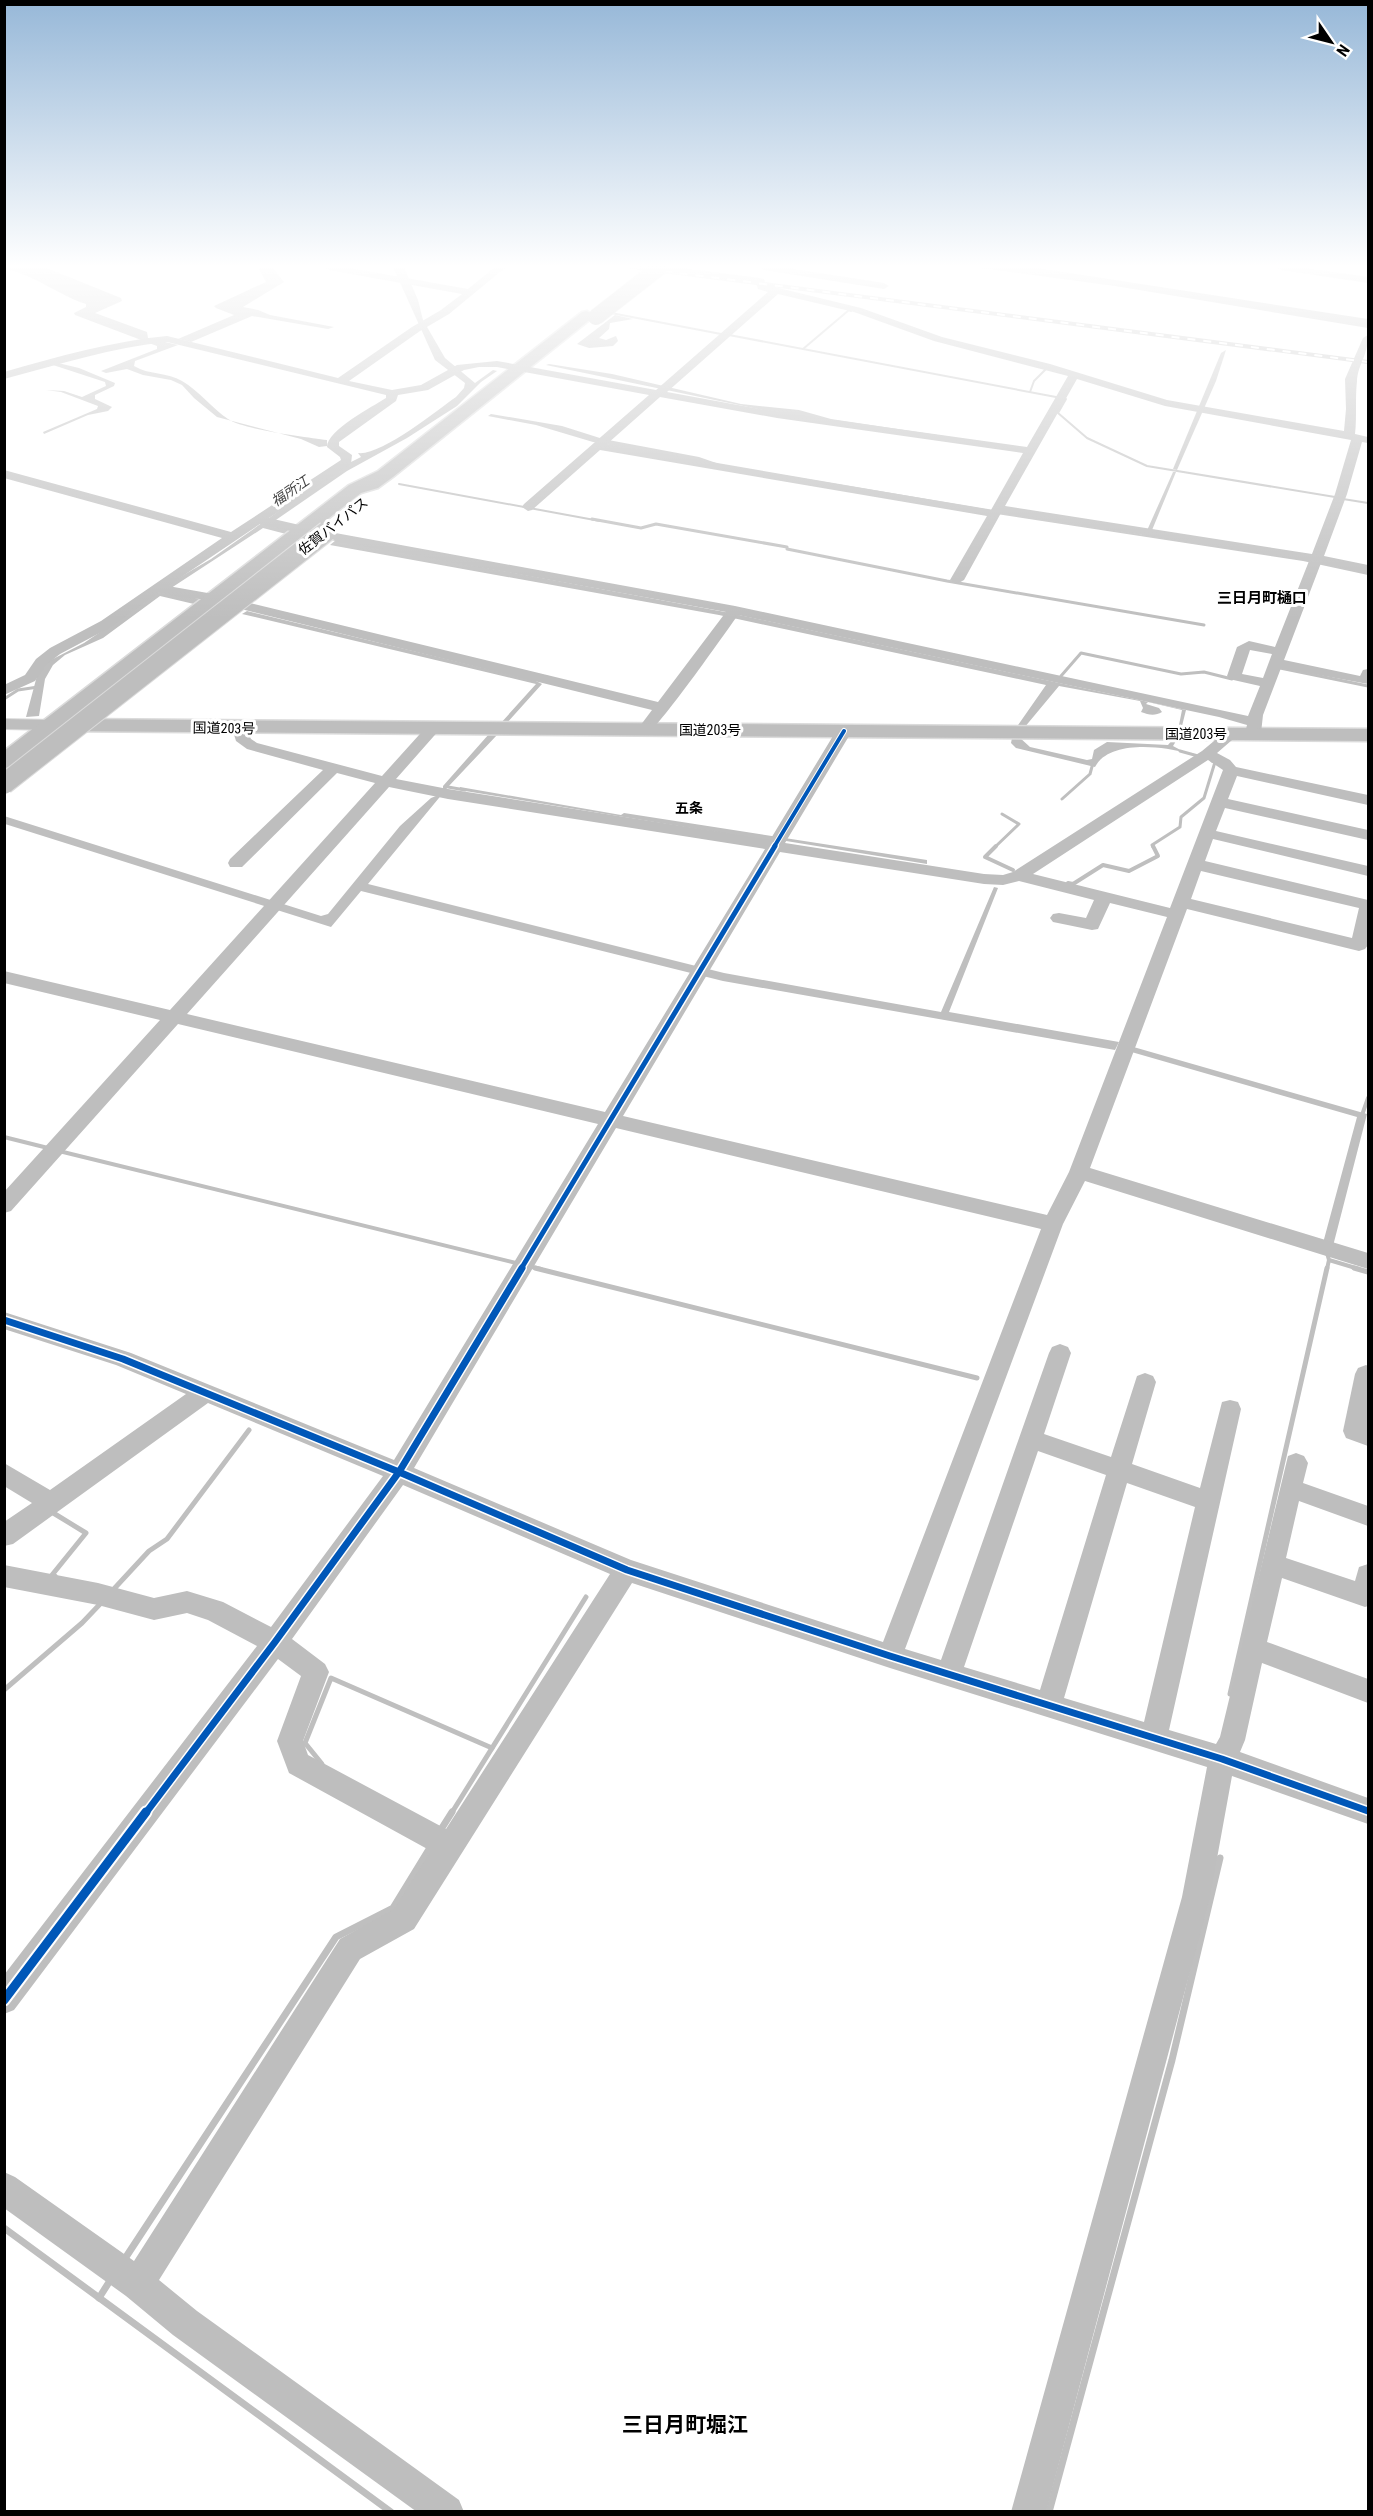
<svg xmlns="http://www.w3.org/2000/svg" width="1373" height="2516" viewBox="0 0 1373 2516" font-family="'Roboto Condensed','Noto Sans JP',sans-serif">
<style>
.water{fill:#bfbfbf}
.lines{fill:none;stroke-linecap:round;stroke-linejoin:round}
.stream-far4{stroke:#bfbfbf;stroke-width:2}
.stream-far3{stroke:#bfbfbf;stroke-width:3}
.stream-far2{stroke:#bfbfbf;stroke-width:4}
.stream-far1{stroke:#bfbfbf;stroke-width:5}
.stream{stroke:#bfbfbf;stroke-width:7}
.major-casing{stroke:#dbdbdb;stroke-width:2}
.highway-casing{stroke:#dbdbdb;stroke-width:3}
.minor{fill:#bebebe;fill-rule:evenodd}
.major{fill:#bebebe;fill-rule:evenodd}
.highway{fill:#bebebe;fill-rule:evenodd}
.rail-casing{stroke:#bebebe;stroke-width:4}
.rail{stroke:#fff;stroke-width:2;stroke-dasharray:8;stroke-linecap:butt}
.highway-bridge-far1-casing{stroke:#dbdbdb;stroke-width:17;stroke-linecap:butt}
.highway-bridge-casing{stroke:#dbdbdb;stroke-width:22;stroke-linecap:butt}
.highway-bridge-far1{stroke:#bebebe;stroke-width:16}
.highway-bridge{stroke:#bebebe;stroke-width:20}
.cycleway-far3-casing{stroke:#fff;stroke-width:6}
.cycleway-far2-casing{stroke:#fff;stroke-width:8}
.cycleway-far1-casing{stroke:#fff;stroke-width:10}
.cycleway-casing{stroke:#fff;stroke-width:13}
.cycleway-far3{stroke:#0057b8;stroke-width:4}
.cycleway-far2{stroke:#0057b8;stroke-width:5}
.cycleway-far1{stroke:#0057b8;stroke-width:7}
.cycleway{stroke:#0057b8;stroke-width:9}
.labels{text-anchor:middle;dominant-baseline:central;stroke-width:6;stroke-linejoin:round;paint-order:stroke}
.far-water-label{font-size:14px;font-style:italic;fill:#444;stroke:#fff}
.far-street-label{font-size:14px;fill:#000;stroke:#fff}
.far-neighbourhood-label{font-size:14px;font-weight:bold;fill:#000;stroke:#fff}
.far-quarter-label{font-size:15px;font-weight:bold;fill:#000;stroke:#fff}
.near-quarter-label{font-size:21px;font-weight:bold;fill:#000;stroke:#fff}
</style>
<rect width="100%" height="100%" fill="#fff"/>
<g class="water">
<path d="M4,267H44L121,298L122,301L95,313L147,332L148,338L178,345L135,361L134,366C148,375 168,372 182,381C199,391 213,409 228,419C244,430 306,437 327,440V446L319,447L301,439L217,417L194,398L182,385L171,380L143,375L127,369L106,373L101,371L157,349V346L75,315L74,313L86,307V304C58,295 35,275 5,269Z"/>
<path d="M258,267H272L284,282L243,307L258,310L270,315L334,327L328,329L252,316L191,342L178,339L234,315L216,308L214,306L266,282Z"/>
<path d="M393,267H404L418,300L423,320L445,358L475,383L493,370L497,371L481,382L457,406L407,438L347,471L270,524L292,530L286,534L263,528L165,592L200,599L194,604L160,596L103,638L65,655L53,665L45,679L39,716L26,717L38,672L49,661L84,643L130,612L158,590L211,559L341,467L361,457L358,453C381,456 436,411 456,397L464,388L465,383L435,360Z"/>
<path d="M972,267H1003L1046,273L1368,324V328L1115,286Z"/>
<path d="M615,315L633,319L610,323L609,329L599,338L606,340L616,336L618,341L613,346L589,348L577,344Z"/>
<path d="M1226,350L1216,381L1177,470L1173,469L1221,353Z"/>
<path d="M58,363L79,368L115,383L114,386L95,395V399L112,407L108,411L88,415L44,434L43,432L97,409L98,406L61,392L46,390L64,391L82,397L106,386L105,382L53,365Z"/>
<path d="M549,364L612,374L741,404L799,410L831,419L1011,446L777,413L546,365Z"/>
<path d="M491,414L562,426L603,439L699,457L722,465L1145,535L1173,472H1176L1150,535L1305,558L1368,572V575L1303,561L990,513L593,442L536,425L488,416Z"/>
<path d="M336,540L725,612L1186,710L1181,730H1178L1182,710L1148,702L1146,704L1159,708L1162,712C1155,716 1149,715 1141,712L1143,708L1140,701L1059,686L1024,728H1016L1046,685L719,615L330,545Z"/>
<path d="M247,611L534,680L542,684L506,724H500L536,684L242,614Z"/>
<path d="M489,734L497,735L448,787L368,884L724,973L941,1012L994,887L998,888L949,1012L1119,1042L1115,1050L723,981L361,891L331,927L5,824L4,816L321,916L328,914L400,826L431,798L436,796L443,790V786Z"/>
<path d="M1019,737L1030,747L1087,760L1092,759L1094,750L1107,742L1168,745L1174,738H1178L1173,746L1186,753C1162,746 1109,740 1095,767L1016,748L1011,743L1012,738Z"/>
<path d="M460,787L621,815L624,813L927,860V864L780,840L770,841L459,790Z"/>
<path d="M1130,1046L1367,1114L1333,1246L1323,1243L1357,1117L1128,1051Z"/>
</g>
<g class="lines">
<g class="stream-far4">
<path d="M611,313L721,334"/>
<path d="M729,335L1056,397"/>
<path d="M803,349L849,310L851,311"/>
<path d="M1030,392L1034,381L1047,368L1043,367"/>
<path d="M1066,399L1058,413L1087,438L1147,466L1335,497"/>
<path d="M399,484L600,521"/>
<path d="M1343,499L1368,503"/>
</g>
<g class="stream-far3">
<path d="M592,519L641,528L656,524L787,547V549L947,581L1204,625"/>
<path d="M1280,668L1368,686"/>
<path d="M1061,676L1081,653L1181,674L1204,672L1232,679"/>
<path d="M4,699L18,690L38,687"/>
<path d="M1180,751L1198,756"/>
<path d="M448,787L465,790"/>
<path d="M1062,799L1090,774L1093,763"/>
<path d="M995,847L1019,824L1002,814"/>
<path d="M1153,847L1152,845L1180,827L1181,817L1204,798L1215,762L1212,761"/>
</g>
<g class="stream-far2">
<path d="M996,846L985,857L1013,870"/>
<path d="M1068,883L1073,884L1103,865L1129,871L1158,856L1153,846"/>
<path d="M1362,1115L1368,1098"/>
<path d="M4,1137L48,1148"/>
<path d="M59,1151L520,1264"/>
<path d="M1327,1253L1329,1260L1359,1269"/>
<path d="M528,1266L541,1269"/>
<path d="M1327,1269L1329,1260"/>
</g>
<g class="stream-far1">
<path d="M535,1268L977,1378"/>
<path d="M1354,1268L1368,1272"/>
<path d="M50,1511L86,1533L52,1575L55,1576"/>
<path d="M112,1591L149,1551L167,1539L249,1430"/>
<path d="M4,1690L82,1623L102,1602"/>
<path d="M1230,1694L1327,1268"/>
<path d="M322,1764L305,1743L331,1678L492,1748"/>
<path d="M451,1814L586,1597"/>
</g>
<g class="stream">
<path d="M440,1831L452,1812"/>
<path d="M4,2228L391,2512"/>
<path d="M124,2260L336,1937L393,1908L431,1846"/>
<path d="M99,2298L111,2279"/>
<path d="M1049,2512L1172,2060L1220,1858"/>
</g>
<defs>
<path id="major" d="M4,719L52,720L58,721L61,725L58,729L52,730L4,729Z"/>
<path id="highway" d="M587,311L594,315L592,318L393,477L378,488L361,493L73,719L1368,729V741L57,731L12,767L4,768V751L349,485L378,471L582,312Z"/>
</defs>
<use href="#major" class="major-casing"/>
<use href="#highway" class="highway-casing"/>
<g class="minor">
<path d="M324,267H344L468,289L495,267H506L449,314L420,331L349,381L392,390L421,385L457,365L497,361L656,390L768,292L758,289L756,283L654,270L649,267H674L760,278L764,279L766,285L861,308L942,337L1050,364L1167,400L1344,431L1346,409L1345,379L1363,338L1368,335C1368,356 1358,364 1357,381C1355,398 1357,416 1355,434L1368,437V443L1362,442L1347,494L1324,556L1368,565V573L1321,563L1284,660L1360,676L1363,670L1368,669V684L1281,668L1263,715L1261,733L1253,738L1245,733L1247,725L1219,717L738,615C725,633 657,731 645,735L637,730L652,710L237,608L235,605L242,601L658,702L726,612L330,540L260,524L168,586L219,595L221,598L219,601L180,597L159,592L111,627L60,654L46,665L35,681L4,695V685L25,675L36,659L50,648L101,621L222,538L4,478V470L231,532L341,460L340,457L327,447C327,430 372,407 386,398V395L167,342C112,347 58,365 4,379V372C57,357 112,341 167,336L338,378L412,327L441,310L462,294L329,270ZM778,294L854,312L934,341L1068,376L1027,447L777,412L667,392ZM479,367H497L649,395L524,504L522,507L528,511L532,510L600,450L987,516L950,580L957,584L964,580L1001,513L1309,561L1275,647L1249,641L1237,647L1227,676L1229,679L1260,686L1248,716L735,606L330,532L269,518L351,464L352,455L339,446V442L396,401L398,395L428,390L464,370ZM1077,379L1165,406L1351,440L1335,494L1312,554L1005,506ZM660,397L777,418L1023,453L991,510L607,444ZM1250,650L1272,654L1263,678L1242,674Z"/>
<path d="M759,267H781L884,283L889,286L884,289L764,270Z"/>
<path d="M1009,267H1031L1368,319V325L1014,270Z"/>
<path d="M1276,267H1299L1368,277V283L1281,270Z"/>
<path d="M240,723L245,725L251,739L257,743L382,776L428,725L433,723L441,728L396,779L448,789L770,840L836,731L844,726L852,731L785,843L984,874L1003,875L1013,872L1202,751L1226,731L1231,729L1239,734L1217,753L1230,760L1236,767L1368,795V805L1237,776L1228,799L1368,830V840L1225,808L1216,831L1368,866V876L1213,839L1205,861L1368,900V945L1365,949L1359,951L1187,909L1090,1168L1368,1253V1269L1085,1181L1063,1224L905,1649L941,1660L1049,1353L1052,1347L1060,1344L1068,1347L1071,1353L1044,1434L1111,1457L1137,1376L1145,1373L1153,1376L1156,1382L1132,1464L1200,1488L1222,1402L1230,1400L1238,1402L1241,1409L1169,1730L1216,1744L1220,1737L1288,1456L1296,1453L1304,1456L1308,1463L1303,1483L1368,1506V1526L1299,1501L1286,1558L1355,1581L1359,1567L1368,1564V1606L1365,1607L1282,1578L1267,1642L1368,1679V1703L1262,1663L1245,1740L1240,1752L1368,1798V1824L1232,1776L1210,1897L1046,2512H1011L1182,1897L1207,1767L890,1668L632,1583L414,1929L360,1959L159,2280L197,2311L459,2500L464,2512H417L173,2335L126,2296L4,2208V2172L15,2177L134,2261L340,1939L394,1909L431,1851L289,1773L277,1741L301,1676L278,1659L14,2010L4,2014V1975L257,1646L208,1620L187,1613L154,1620L98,1605L4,1587V1565L98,1583L154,1598L187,1591L223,1602L271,1627L383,1476L208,1403L13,1544L4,1546V1522L32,1503L4,1486V1463L50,1490L186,1394L116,1365L4,1329V1312L131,1353L394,1460L598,1124L178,1024L11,1211L4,1213V1192L160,1020L4,983V971L170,1010L375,783L337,773L242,867H230L228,863L230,859L323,770L247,749L236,741L232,728ZM1208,760L1223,770L1170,908L1033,874ZM389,787L448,799L765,849L605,1112L187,1014ZM780,852L984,884L1003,885L1019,881L1094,900L1086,918L1059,913L1053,914L1050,918L1053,922L1092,930L1098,929L1110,903L1167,917L1069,1172L1047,1215L623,1116ZM1201,871L1359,908L1352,938L1191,899ZM616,1128L1041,1229L883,1642L631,1560L414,1468ZM1038,1451L1106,1475L1040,1690L964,1667ZM1127,1483L1195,1507L1144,1722L1064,1698ZM403,1485L610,1574L446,1829L308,1755L303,1741L329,1672L325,1664L292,1639Z"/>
<path d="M1366,1365L1368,1366V1446L1346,1438L1343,1431L1355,1374L1358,1368Z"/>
</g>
<use href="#major" class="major"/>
<use href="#highway" class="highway"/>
<defs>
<path id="rail" d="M632,267L1368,362"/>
</defs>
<use href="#rail" class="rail-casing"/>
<use href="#rail" class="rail"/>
<defs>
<path id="highway-bridge-far1" d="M596,317L660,267"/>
<path id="highway-bridge" d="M4,784L327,531"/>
</defs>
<use href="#highway-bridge-far1" class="highway-bridge-far1-casing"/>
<use href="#highway-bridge" class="highway-bridge-casing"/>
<use href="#highway-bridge-far1" class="highway-bridge-far1"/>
<use href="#highway-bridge" class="highway-bridge"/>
<defs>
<path id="cycleway-far3" d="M774,847L844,731"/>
<path id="cycleway-far2" d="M521,1269L775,846"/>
<g id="cycleway-far1">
<path d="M4,1320L123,1359L399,1472L627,1570L890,1656L1222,1759L1368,1811"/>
<path d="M145,1814L275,1642L399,1472L522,1268"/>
</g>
<path id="cycleway" d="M4,2000L146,1812"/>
</defs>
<use href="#cycleway-far3" class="cycleway-far3-casing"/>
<use href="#cycleway-far2" class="cycleway-far2-casing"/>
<use href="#cycleway-far1" class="cycleway-far1-casing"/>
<use href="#cycleway" class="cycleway-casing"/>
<use href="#cycleway-far3" class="cycleway-far3"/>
<use href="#cycleway-far2" class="cycleway-far2"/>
<use href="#cycleway-far1" class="cycleway-far1"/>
<use href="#cycleway" class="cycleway"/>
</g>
<linearGradient id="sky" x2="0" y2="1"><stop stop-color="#97b8d8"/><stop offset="0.43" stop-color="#fff"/><stop offset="1" stop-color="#fff" stop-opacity="0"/></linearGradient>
<rect width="1373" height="619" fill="url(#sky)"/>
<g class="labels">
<g class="far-water-label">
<text transform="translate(290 491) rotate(-34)">福所江</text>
</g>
<g class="far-street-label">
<text transform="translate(333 526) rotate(-38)">佐賀バイパス</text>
<text transform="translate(224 728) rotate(1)">国道203号</text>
<text x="710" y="730">国道203号</text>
<text x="1196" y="734">国道203号</text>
</g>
<g class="far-neighbourhood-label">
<text x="689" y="808">五条</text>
</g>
<g class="far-quarter-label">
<text x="1262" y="598">三日月町樋口</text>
</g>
<g class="near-quarter-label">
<text x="685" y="2425">三日月町堀江</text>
</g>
</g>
<rect width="1373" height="2516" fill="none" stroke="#000000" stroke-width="12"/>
<g transform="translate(1331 42) rotate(125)" stroke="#ffffff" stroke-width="4.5" paint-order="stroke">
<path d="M0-4.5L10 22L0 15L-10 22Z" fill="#000000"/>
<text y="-9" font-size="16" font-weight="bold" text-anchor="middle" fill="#000000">N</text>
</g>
</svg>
